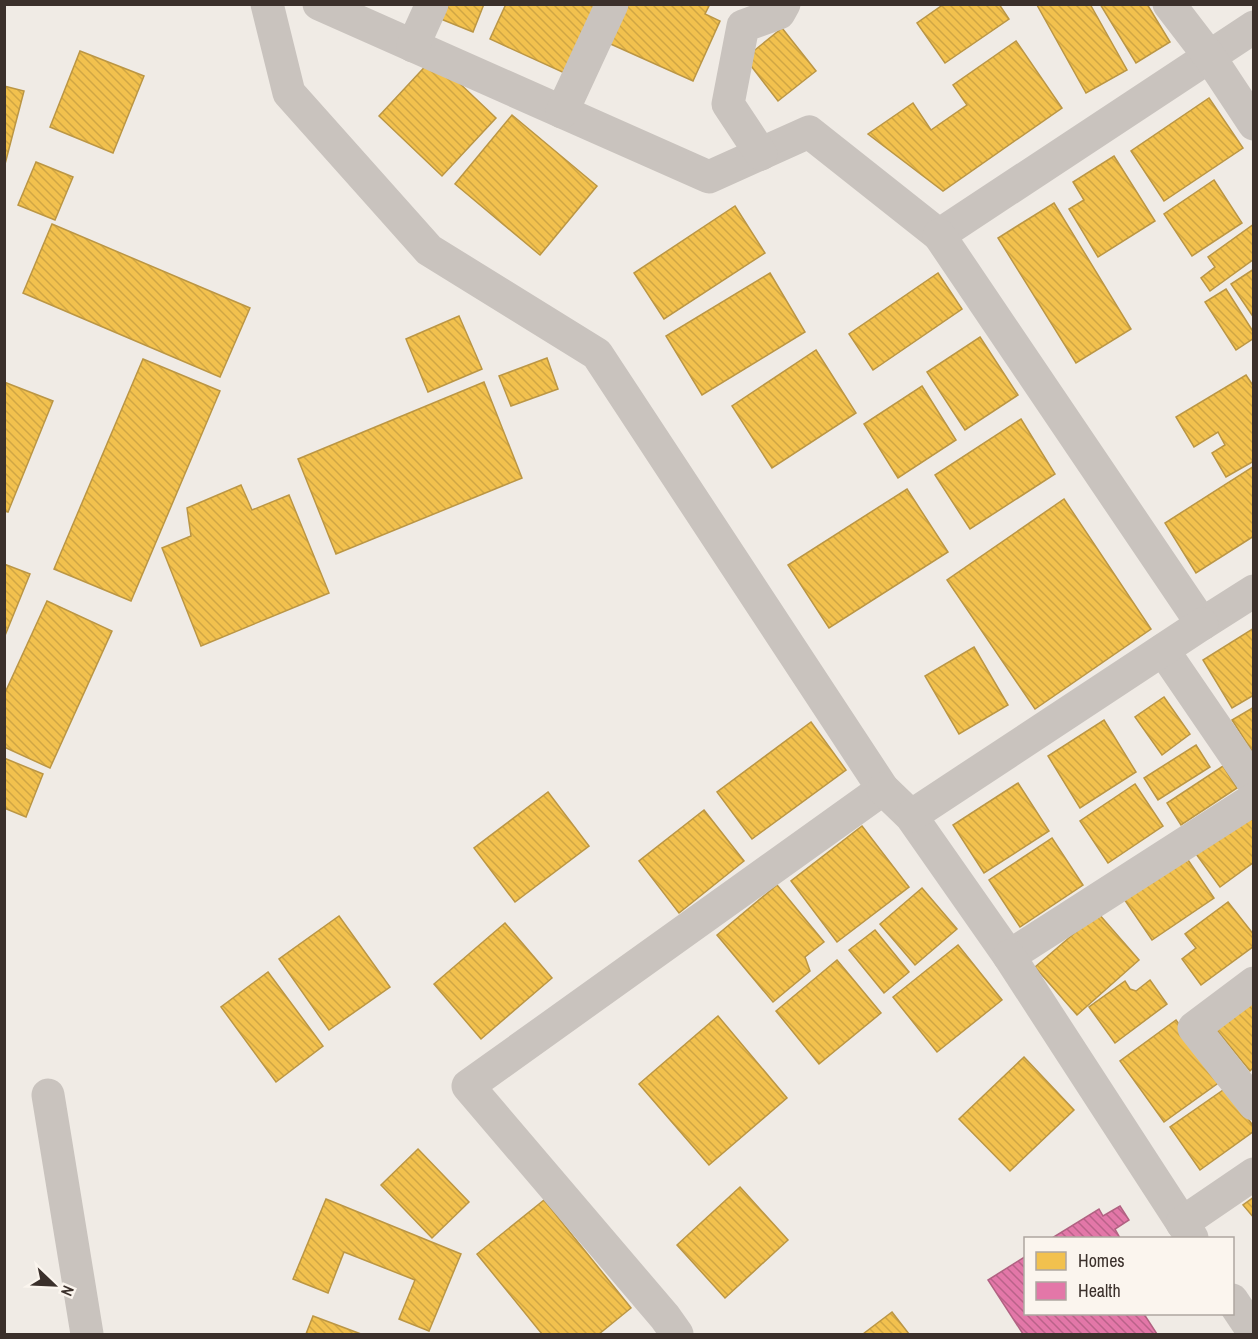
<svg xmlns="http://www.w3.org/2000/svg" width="1258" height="1339" viewBox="0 0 1258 1339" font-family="'Archivo Narrow',sans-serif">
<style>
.homes{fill:url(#homes-back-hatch);stroke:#bb9644;stroke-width:1.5}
.health{fill:url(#health-back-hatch);stroke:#b16282;stroke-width:1.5}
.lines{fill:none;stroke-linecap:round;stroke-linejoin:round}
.minor{stroke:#c9c3be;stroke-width:33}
</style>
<defs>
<pattern id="homes-back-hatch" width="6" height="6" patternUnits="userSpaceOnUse" patternTransform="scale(1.5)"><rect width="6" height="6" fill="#f2c14e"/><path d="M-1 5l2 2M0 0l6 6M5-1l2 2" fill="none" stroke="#d0a644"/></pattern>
<pattern id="health-back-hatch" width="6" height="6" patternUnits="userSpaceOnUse" patternTransform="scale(1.5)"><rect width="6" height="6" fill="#e377a8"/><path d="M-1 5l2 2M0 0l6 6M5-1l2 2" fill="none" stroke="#b96289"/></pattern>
</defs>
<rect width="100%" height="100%" fill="#f0ebe5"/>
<g class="homes">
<path d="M441,4H484L473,32L436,17Z"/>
<path d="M506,4H601L569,75L490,39Z"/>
<path d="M620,4H710L705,14L720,21L693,81L604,41Z"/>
<path d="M944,4H999L1009,19L945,63L917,23Z"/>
<path d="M1090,4L1127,70L1086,93L1037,5Z"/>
<path d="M1100,4H1147L1170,42L1136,63Z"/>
<path d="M782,28L816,71L778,101L745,58Z"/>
<path d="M1016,41L1062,108L943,191L868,134L913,103L931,130L967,105L953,85Z"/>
<path d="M80,51L144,76L113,153L50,127Z"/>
<path d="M433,58L496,118L442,176L379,116Z"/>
<path d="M4,86L24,91L4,168Z"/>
<path d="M1209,98L1243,148L1164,201L1131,151Z"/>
<path d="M512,115L597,186L540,255L455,184Z"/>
<path d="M1114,156L1155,221L1098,257L1069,209L1084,200L1073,182Z"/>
<path d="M36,162L73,177L55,220L18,205Z"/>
<path d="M1214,180L1242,223L1192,256L1164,214Z"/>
<path d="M1054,203L1131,329L1076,363L998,238Z"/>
<path d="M735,206L765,253L664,319L634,273Z"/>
<path d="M52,224L250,308L220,377L23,293Z"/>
<path d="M1254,224V259L1210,291L1201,278L1215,267L1208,257Z"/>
<path d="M1254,269V318L1231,284Z"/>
<path d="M770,273L805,332L702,395L666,336Z"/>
<path d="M938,273L962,309L873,370L849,334Z"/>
<path d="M1226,289L1254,333V338L1236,350L1205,302Z"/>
<path d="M459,316L482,369L428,392L406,339Z"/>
<path d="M980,337L1018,395L965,430L927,372Z"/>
<path d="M816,350L856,413L772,468L732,406Z"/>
<path d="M547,358L558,389L511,406L499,376Z"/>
<path d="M143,359L220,391L131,601L54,569Z"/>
<path d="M1246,375L1254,387V461L1226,477L1212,453L1225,445L1218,432L1194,447L1176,417Z"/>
<path d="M4,382L53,401L8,512L4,511Z"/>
<path d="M484,382L522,478L336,554L298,459Z"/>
<path d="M922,386L956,440L898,478L864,424Z"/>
<path d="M1021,419L1055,474L970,529L935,475Z"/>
<path d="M1254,466V536L1196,573L1165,523Z"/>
<path d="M241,485L252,510L289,495L329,593L201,646L162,548L191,536L187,508Z"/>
<path d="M907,489L948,552L829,628L788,565Z"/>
<path d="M1064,499L1151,629L1035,709L947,580Z"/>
<path d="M4,564L30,574L4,638Z"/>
<path d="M47,601L112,631L50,768L4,747V695Z"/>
<path d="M1254,628V695L1232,708L1203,660Z"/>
<path d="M974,647L1008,705L959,734L925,676Z"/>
<path d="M1164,697L1190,734L1162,755L1135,717Z"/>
<path d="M1254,707V754L1232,720Z"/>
<path d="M1104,720L1136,772L1080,808L1048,756Z"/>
<path d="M811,722L846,770L752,839L717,792Z"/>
<path d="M1196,745L1210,767L1158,800L1144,778Z"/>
<path d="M4,758L43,774L26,817L4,808Z"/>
<path d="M1223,766L1237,788L1181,825L1167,803Z"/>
<path d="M1018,783L1049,831L984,873L953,825Z"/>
<path d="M1135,784L1163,826L1108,863L1080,821Z"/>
<path d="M548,792L589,846L515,902L474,848Z"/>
<path d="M1254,809V862L1220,887L1191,847Z"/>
<path d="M704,810L744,861L679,913L639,861Z"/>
<path d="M862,826L909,887L837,942L791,881Z"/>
<path d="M1052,838L1083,885L1020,927L989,880Z"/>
<path d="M1186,857L1214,898L1152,940L1124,899Z"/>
<path d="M777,885L824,942L805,957L810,971L773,1002L717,935Z"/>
<path d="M922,888L957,929L915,965L880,924Z"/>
<path d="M1228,902L1254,935V946L1201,985L1182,959L1196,948L1185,934Z"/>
<path d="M1098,913L1139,960L1077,1015L1035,967Z"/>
<path d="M339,916L390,987L329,1030L279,959Z"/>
<path d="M505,923L552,978L481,1039L434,984Z"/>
<path d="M875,930L909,972L884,993L849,950Z"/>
<path d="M958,945L1002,1000L937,1052L893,997Z"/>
<path d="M837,960L881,1013L819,1064L776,1011Z"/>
<path d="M268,972L323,1046L276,1082L221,1007Z"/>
<path d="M1150,980L1167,1004L1115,1043L1089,1007L1125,981L1130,989L1136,991Z"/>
<path d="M1254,991V1067L1250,1071L1212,1024Z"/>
<path d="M718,1016L787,1098L709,1165L639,1084Z"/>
<path d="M1176,1020L1221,1081L1164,1122L1120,1061Z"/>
<path d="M1024,1057L1074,1110L1010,1171L959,1119Z"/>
<path d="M1226,1088L1254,1127V1131L1200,1170L1170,1127Z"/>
<path d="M418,1149L469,1202L432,1238L381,1185Z"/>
<path d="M740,1187L788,1240L725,1298L677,1245Z"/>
<path d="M1254,1197V1218L1243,1205Z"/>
<path d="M326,1199L461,1254L429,1331L399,1319L415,1280L344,1252L328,1293L293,1279Z"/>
<path d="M544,1200L631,1308L599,1334H542L477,1254Z"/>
<path d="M892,1312L909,1334H863Z"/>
<path d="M313,1316L361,1334H306Z"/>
</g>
<g class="health">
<path d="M1120,1206L1129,1220L1115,1229L1120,1238H1052L1099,1209L1103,1216Z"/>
<path d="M1026,1256V1314H1144L1157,1334H1023L988,1280Z"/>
</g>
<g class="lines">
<g class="minor">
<path d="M267,4L289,93L429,250L597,354L883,789L468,1086L665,1317L677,1334"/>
<path d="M319,4L709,177L809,132L939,235L1254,27"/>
<path d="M1169,4L1209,56L1254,124"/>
<path d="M413,46L432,4"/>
<path d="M562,112L612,4"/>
<path d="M761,154L728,104L743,26L779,13L784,4"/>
<path d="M939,235L1202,624L1254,591"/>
<path d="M1163,650L1254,783"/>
<path d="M883,789L911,816L1009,956L1254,799"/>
<path d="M911,816L1202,624"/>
<path d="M1009,956L1192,1238"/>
<path d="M1254,983L1194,1028L1254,1104"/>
<path d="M48,1095L87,1334"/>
<path d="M1182,1223L1254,1174"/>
<path d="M1232,1300L1254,1333"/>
</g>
</g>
<rect width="1258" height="1339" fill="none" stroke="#3b302b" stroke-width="12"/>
<rect x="1024" y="1237" width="210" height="78" fill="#fbf5ee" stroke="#aea6a0" stroke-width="1.5"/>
<rect x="1036" y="1252" width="30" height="18" fill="#f2c14e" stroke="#aea6a0" stroke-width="1.5"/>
<text x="1078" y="1267" font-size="18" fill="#3b302b">Homes</text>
<rect x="1036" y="1282" width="30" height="18" fill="#e377a8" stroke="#aea6a0" stroke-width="1.5"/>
<text x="1078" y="1297" font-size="18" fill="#3b302b">Health</text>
<g transform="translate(54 1285) rotate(113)" stroke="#fbf5ee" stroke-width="4.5" paint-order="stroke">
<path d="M0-4.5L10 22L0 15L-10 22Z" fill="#3b302b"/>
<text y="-9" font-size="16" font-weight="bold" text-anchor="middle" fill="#3b302b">N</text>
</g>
</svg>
